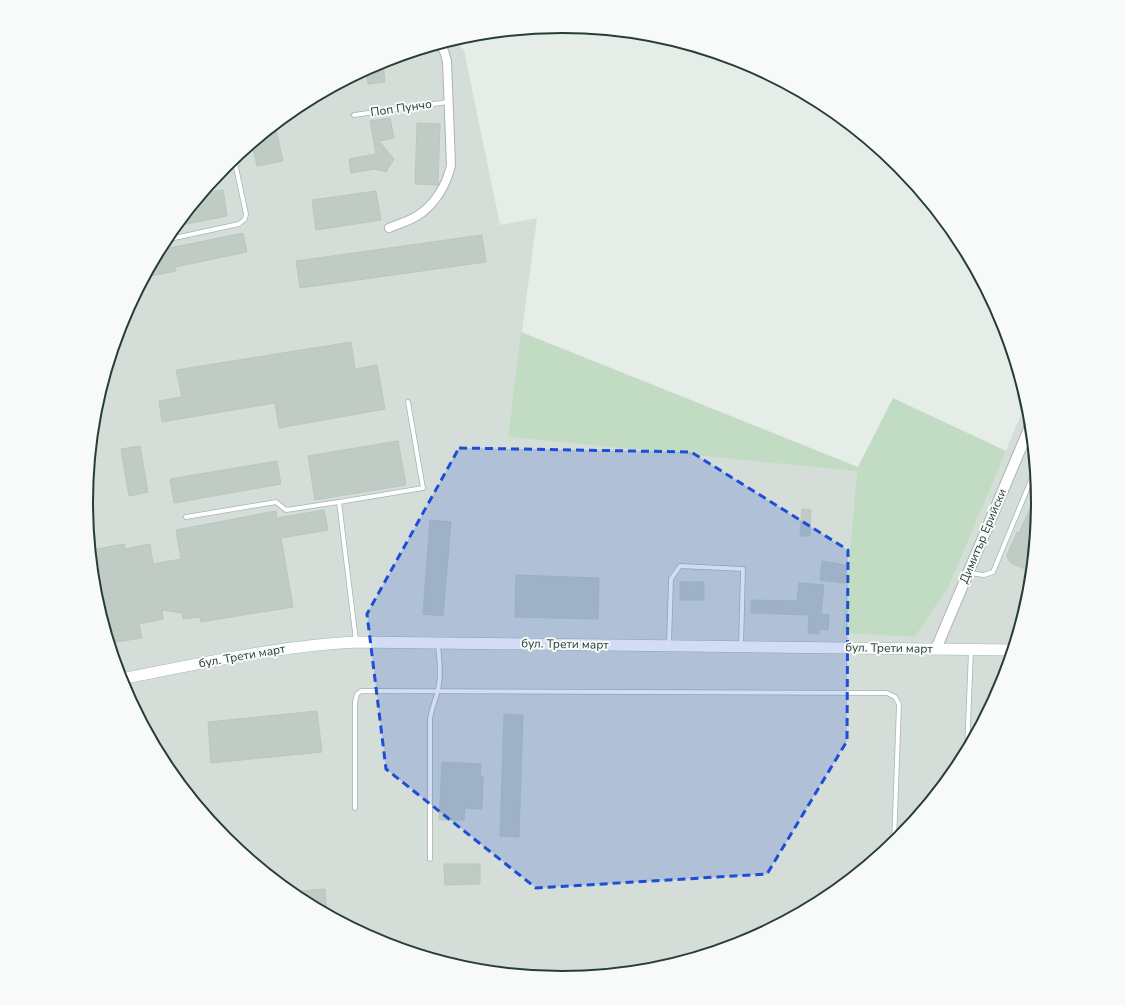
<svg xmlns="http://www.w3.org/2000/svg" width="1125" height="1005" viewBox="0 0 1125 1005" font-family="'Nunito Sans',sans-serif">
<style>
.built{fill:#d5ddd8}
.green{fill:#c2dcc4}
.building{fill:#bfcbc4;stroke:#b9c7bf}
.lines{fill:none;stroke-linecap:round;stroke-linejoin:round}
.service-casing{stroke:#a9b5af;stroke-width:5.5}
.minor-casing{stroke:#a9b5af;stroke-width:10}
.tertiary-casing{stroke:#a9b5af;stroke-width:12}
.secondary-casing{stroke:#a6b8af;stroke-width:12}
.service{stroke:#fff;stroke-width:4}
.minor{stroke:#fff;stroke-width:8}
.tertiary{stroke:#fff;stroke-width:10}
.secondary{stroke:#fff;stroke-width:11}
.marked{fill:#1d4ed8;fill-opacity:0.2;stroke:#1d4ed8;stroke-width:3;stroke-dasharray:8 5;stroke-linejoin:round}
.labels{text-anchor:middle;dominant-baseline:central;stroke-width:4;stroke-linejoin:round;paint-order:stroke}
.street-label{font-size:12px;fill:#273e34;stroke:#f7faf8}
.rim{fill:none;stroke:#273e34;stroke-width:2}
</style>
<rect width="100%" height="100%" fill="#e6ede9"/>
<path class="built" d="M454,40L464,50L500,225L537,218L508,437L857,470L842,632L915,637L949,586L1027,400L1030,410L1039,503L1030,596L1003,685L959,767L899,840L827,899L745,943L655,970L562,979L469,970L380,943L298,899L225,839L166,767L122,685L95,595L86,502L95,409L122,320L166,238L226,165L298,106L380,62Z"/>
<path class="green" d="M521,332L858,467L893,398L1006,451L949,586L915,637L842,633L857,471L508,437Z"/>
<g class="building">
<path d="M383,62L385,82L368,84L366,70Z"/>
<path d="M390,118L394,138L379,141L394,159L386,172L375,169L351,173L349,159L376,154L370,121Z"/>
<path d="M417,123L440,124L438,185L415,184Z"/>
<path d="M275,125L283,161L257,166L252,144Z"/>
<path d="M223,190L227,216L176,226L203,193Z"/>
<path d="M376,191L381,220L316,230L312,200Z"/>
<path d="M243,233L247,252L175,267L176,271L145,277L160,250Z"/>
<path d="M482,235L486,262L300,288L296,261Z"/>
<path d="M351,342L355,369L377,365L385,409L279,428L275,403L162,422L159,401L182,397L176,370Z"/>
<path d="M398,441L406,485L315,500L308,456Z"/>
<path d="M140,446L148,492L129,496L121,449Z"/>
<path d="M277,461L281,484L174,503L170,479Z"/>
<path d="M1038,490L1039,503L1032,572L1011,563L1008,559L1007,555L1017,532L1019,533Z"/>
<path d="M802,509L811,510L810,536H800Z"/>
<path d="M324,510L328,530L281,538L293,607L201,622L200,617L183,619L182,613L162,610L163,619L139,624L142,638L110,643L95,595L91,550L124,544L125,549L150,544L153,564L181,559L176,530L276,511L277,518Z"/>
<path d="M430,520L451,522L443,616L423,614Z"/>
<path d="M822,561L846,565L845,583L820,580Z"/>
<path d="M516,575L599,578L598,619L515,617Z"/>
<rect x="680" y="582" width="24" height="18"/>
<path d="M799,583L824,585L821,614L829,615L828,630L819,629V634L808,633L809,615L751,613V600L797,601Z"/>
<path d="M317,711L322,752L211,763L208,722Z"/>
<path d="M504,714L523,715L519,837L500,836Z"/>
<path d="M442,762L481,764L480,777H483L482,809L465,808L464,820H439Z"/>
<path d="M444,864H480V884L445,885Z"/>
<path d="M325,889L327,914L298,899L290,892Z"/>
</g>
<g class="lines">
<defs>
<g id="service">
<path d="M354,115L448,102"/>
<path d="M165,240L239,224L245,219L246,214L234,158"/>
<path d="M186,517L276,502L286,510L339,502"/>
<path d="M968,573L984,575L993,572L1034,473"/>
<path d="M356,641L339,502L423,488L408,402"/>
<path d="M669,645L671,579L680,566L743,569L741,647"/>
<path d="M967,751L971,650"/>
<path d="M355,808V702L357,694L361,691L887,693L895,697L899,704L894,844"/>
<path d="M430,859V720C431,708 436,701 438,689C442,675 439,658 438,644"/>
</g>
<path id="minor" d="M389,228C398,224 409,221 417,216C435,205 447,184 451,165L447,61L444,51L439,44"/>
<path id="tertiary" d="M936,649L1031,424"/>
<path id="secondary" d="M121,679C199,664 276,646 356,642L1013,650"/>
</defs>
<use href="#service" class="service-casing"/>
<use href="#minor" class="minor-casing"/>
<use href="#tertiary" class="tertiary-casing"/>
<use href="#secondary" class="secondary-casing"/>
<use href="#service" class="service"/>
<use href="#minor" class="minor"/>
<use href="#tertiary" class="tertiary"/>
<use href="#secondary" class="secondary"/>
</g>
<path class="marked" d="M459,448L691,452L848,550L847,741L767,874L536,888L386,769L367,614Z"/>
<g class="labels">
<g class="street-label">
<text transform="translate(401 108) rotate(-8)">Поп Пунчо</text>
<text transform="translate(983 536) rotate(-67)">Димитър Ерийски</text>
<text transform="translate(565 644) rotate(1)">бул. Трети март</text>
<text transform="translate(889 648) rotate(1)">бул. Трети март</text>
<text transform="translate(242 656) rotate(-10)">бул. Трети март</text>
</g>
</g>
<path d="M0 0H1125V1005H0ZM93 502a469 469 0 1 1 938 0a469 469 0 1 1-938 0Z" fill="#f7faf8" fill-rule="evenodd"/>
<path class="rim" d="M93 502a469 469 0 1 1 938 0a469 469 0 1 1-938 0Z"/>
</svg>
